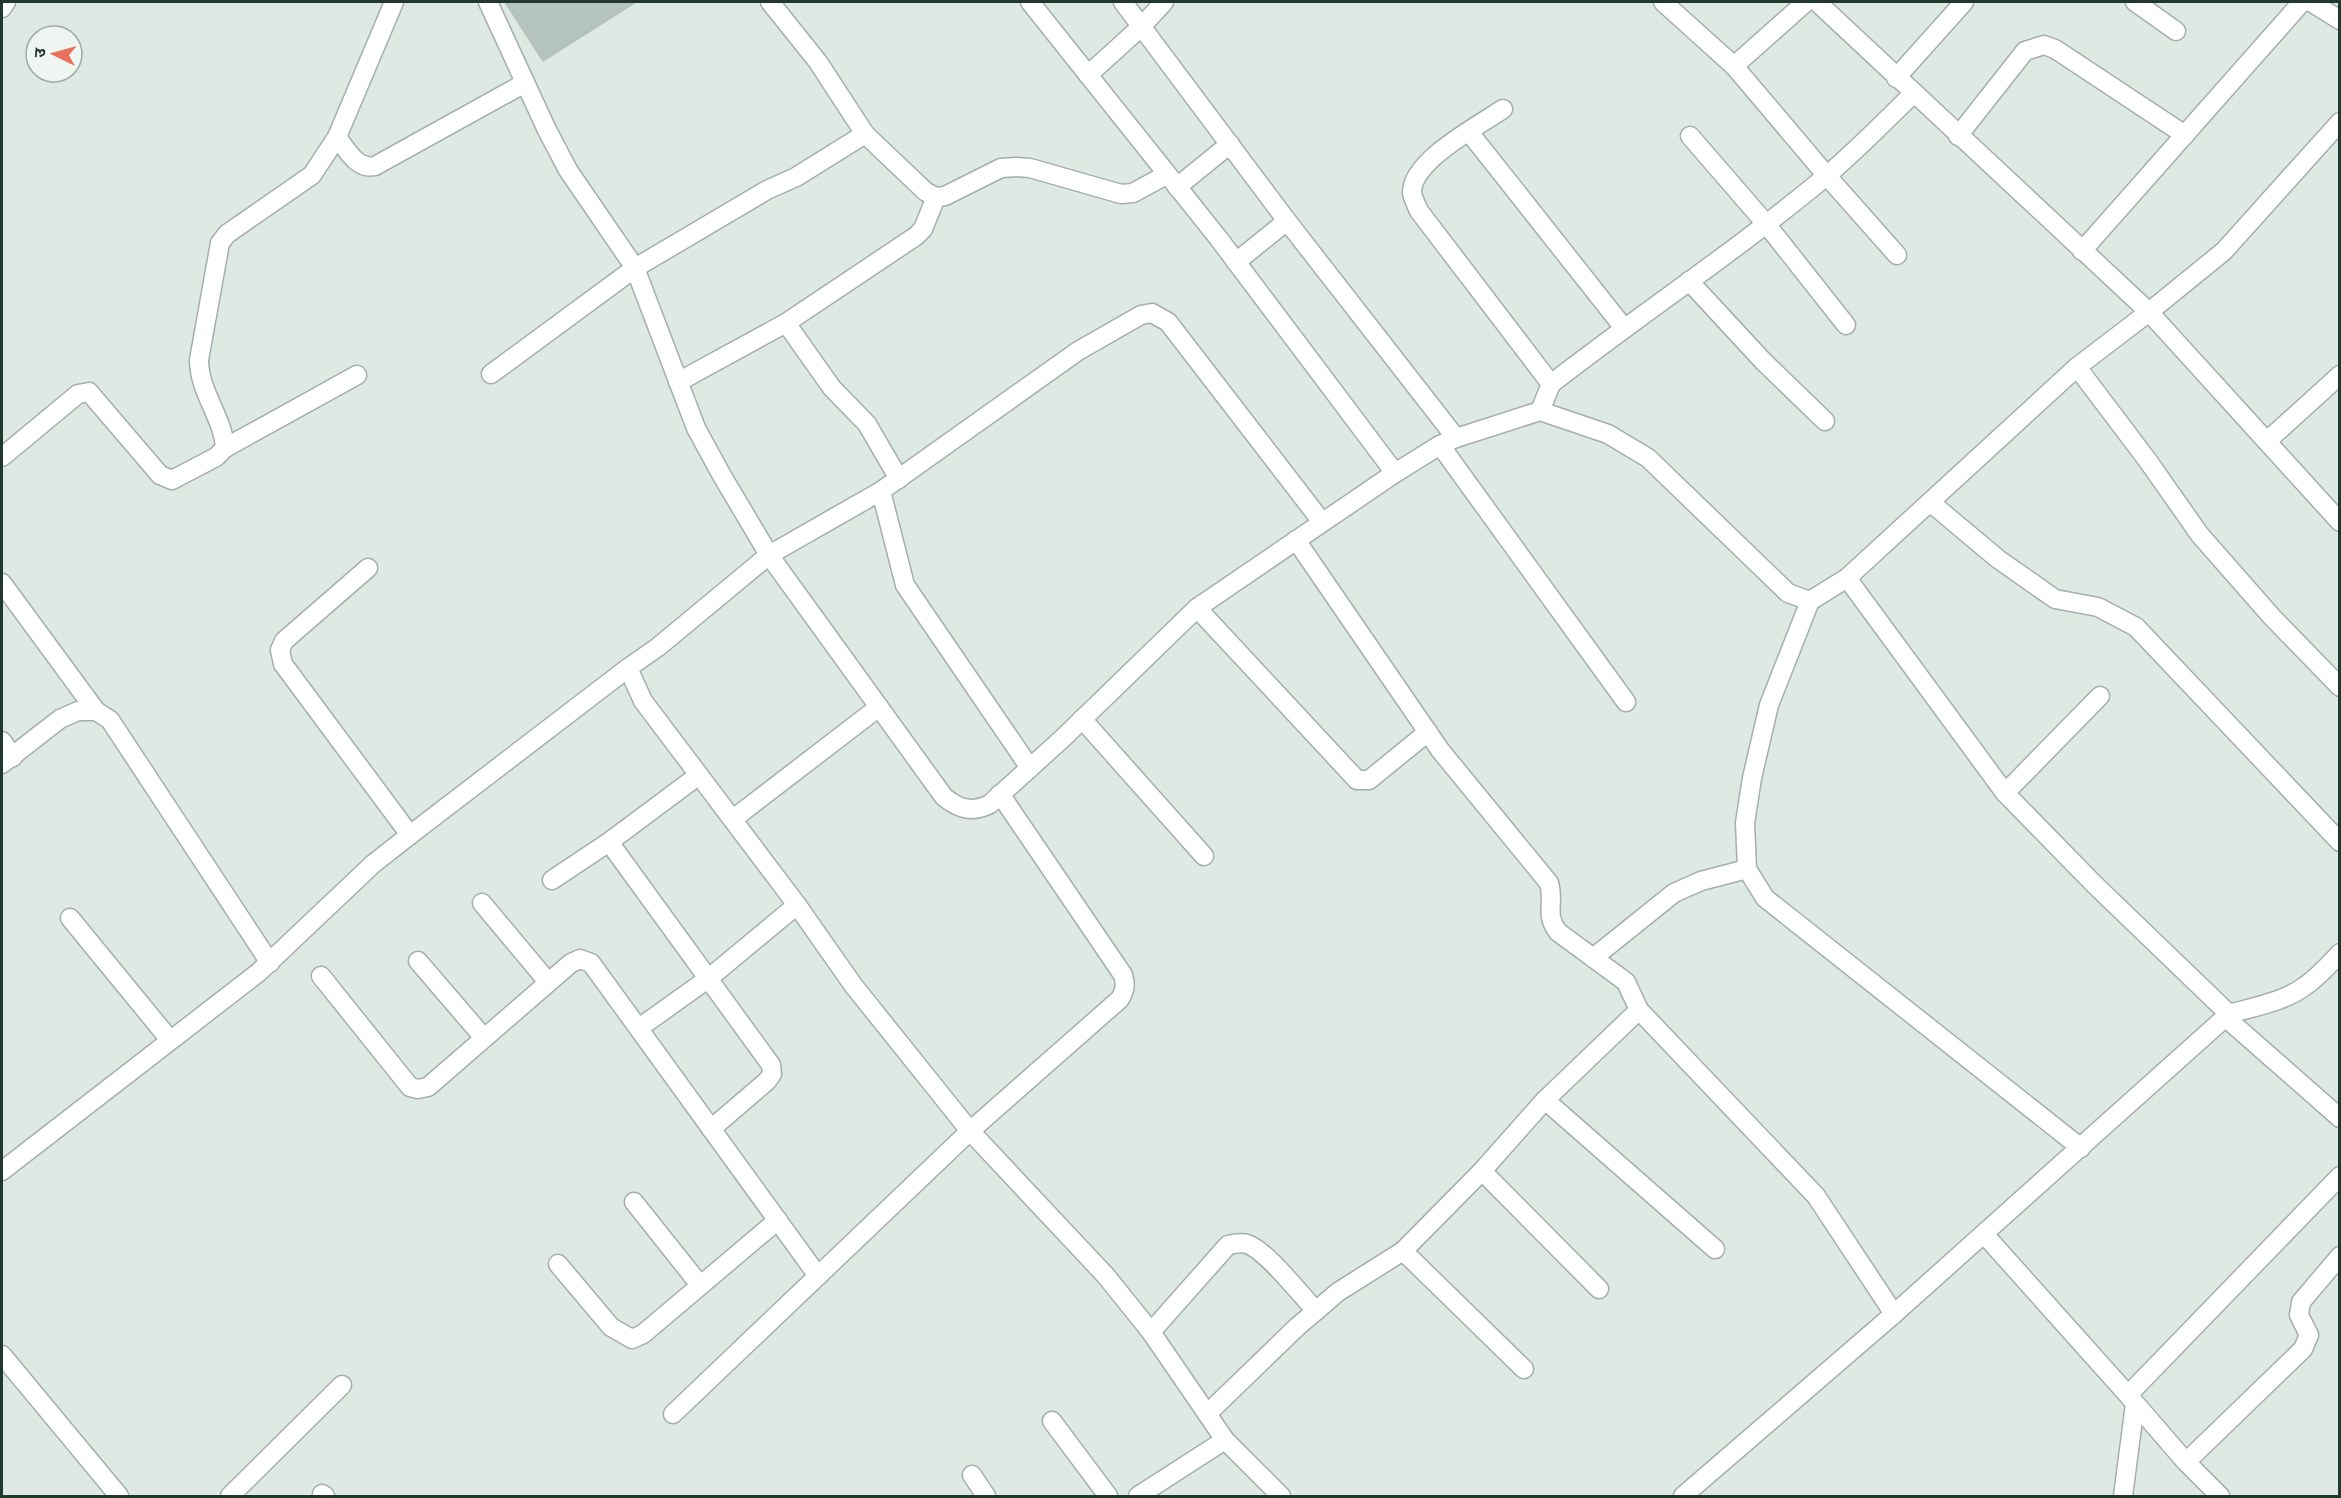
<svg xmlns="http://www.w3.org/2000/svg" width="2341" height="1498" viewBox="0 0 2341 1498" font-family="Quicksand,'Noto Sans Devanagari',sans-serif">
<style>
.building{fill:#b4c4bc;stroke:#b2c2ba;stroke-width:1.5}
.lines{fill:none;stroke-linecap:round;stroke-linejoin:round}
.minor-casing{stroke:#a2b0a9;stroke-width:21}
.minor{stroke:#fff;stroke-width:18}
</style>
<rect width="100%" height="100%" fill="#dfe9e3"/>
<path class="building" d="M505,2H636L543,61Z"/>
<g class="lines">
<defs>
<g id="minor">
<path d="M488,2L547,130L568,170L635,268L696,428L721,474L769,555L944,797C959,809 972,813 990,804L1063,738L1197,608L1395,473L1440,445L1456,438L1540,411L1608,434L1648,458L1788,593L1810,601L1847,578L2077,367L2149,312L2224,251L2340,122"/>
<path d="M770,2L818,62L865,134L926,192L936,197L945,196L1001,168L1016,167L1030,168L1121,194L1133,193L1166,175"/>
<path d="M1030,2L1219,239L1395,473"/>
<path d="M1123,2L1287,221L1456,438"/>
<path d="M1663,2L1734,66L1827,176L1897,255"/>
<path d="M1817,2L2149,312L2340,522"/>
<path d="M2135,2L2176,31"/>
<path d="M2311,2L2340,20"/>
<path d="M2,8L6,2"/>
<path d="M1734,66L1806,2"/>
<path d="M1088,75L1142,26L1164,2"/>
<path d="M1896,78L1964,2"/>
<path d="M1503,109C1478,126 1411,161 1412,193C1413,199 1417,206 1419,211L1551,384L1540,411"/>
<path d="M1469,132L1624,328"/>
<path d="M1690,136L1767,225L1846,325"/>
<path d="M1958,136L2025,51L2044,45L2055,49L2185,135"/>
<path d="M337,137C347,150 357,170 375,166L525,83"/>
<path d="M1177,187L1230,144"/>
<path d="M2082,251L2302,2"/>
<path d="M1236,262L1287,221"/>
<path d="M1689,281L1763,361L1825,421"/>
<path d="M786,323L832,388L867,424L899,479"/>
<path d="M2077,367L2148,461L2200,535L2272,617L2340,687"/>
<path d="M491,374L635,268L767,190L796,177L865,134"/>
<path d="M678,382L786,323L916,236L923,229L936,197"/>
<path d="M1551,384C1641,314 1736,251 1824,178C1855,152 1884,122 1913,94"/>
<path d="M2267,441L2340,375"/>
<path d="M1440,445L1626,702"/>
<path d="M225,448L357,375"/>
<path d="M2,457L78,394L89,392L160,475L172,480L216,457L225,448C223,417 199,392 199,360L220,243L227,234L312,175L337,137L394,2"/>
<path d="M881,491L905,585L1030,768"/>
<path d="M1930,502L1998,559L2055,599L2098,607L2136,627L2340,842"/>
<path d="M1296,540L1440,750L1549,883C1555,903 1544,914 1558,932L1626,982L1639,1010"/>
<path d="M368,568L284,641L280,650L283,664L410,835"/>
<path d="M2,583L96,711"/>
<path d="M1810,601L1769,705L1752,778L1745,823L1747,869L1765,898L2081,1148"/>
<path d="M1197,608L1357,780H1369L1428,732"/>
<path d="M1082,719L1204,856"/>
<path d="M2,741L13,757"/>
<path d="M2,764L60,719L78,711H96L110,720L270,963"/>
<path d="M2005,793L2100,696"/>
<path d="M733,819L879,707"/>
<path d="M609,842L771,1065L772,1074L767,1081L711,1129"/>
<path d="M552,880L609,842L699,775"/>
<path d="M482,903L548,982"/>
<path d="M70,918L170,1040"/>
<path d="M1593,958L1674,893L1701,881L1747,869"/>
<path d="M418,961L484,1038"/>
<path d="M321,976L410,1087L418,1089L428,1087L571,963L580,959L591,963L818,1276"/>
<path d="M2229,1014C2253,1007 2284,1002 2305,986C2318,977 2329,965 2340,953"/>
<path d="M2225,1017L2340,1118"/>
<path d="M639,1028L709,978L797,905"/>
<path d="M1545,1100L1715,1249"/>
<path d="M2,1171L259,972L373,864L410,835L628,668"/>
<path d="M1482,1171L1599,1289"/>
<path d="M634,1202L700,1285"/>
<path d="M1984,1234L2128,1395L2340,1176"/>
<path d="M1403,1251L1524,1369"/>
<path d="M558,1264L611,1327L632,1339L643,1334L778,1220"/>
<path d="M1151,1332L1228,1245C1234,1244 1241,1242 1247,1244C1266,1250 1301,1295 1316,1311"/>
<path d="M2,1355L119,1496"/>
<path d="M2128,1395L2186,1462L2220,1496"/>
<path d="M673,1414L970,1131L1120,999C1125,990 1126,985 1123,975L1000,794"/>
<path d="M1207,1414L1297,1327L1338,1292L1403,1251L1482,1171L1545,1100L1639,1010L1816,1196L1894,1314"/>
<path d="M1052,1421L1108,1496"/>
<path d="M2186,1462L2303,1349L2309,1335L2299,1315L2301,1302L2340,1256"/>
<path d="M972,1475L986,1496"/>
<path d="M322,1494L325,1496"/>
<path d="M230,1496L342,1385"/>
<path d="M1138,1496L1225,1440"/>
<path d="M1281,1496L1225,1440L1151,1332L1106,1276L970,1131L853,985L797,905L643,701L628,668L658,647L769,555L881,491L1078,351L1141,315L1152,313L1168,322L1322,522"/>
<path d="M1683,1496L1894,1314L2229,1014L2095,885L2005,793L1847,578"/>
<path d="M2123,1496L2135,1404"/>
</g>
</defs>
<use href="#minor" class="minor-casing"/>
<use href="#minor" class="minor"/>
</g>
<rect width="2341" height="1498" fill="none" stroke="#21382f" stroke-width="6"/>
<g transform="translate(54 54) rotate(275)"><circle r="28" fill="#eff6f2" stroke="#9daaa4" stroke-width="1.5"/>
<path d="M0-4.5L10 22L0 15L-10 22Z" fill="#ea705c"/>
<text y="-9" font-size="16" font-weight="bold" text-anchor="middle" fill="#21382f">उ</text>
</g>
</svg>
